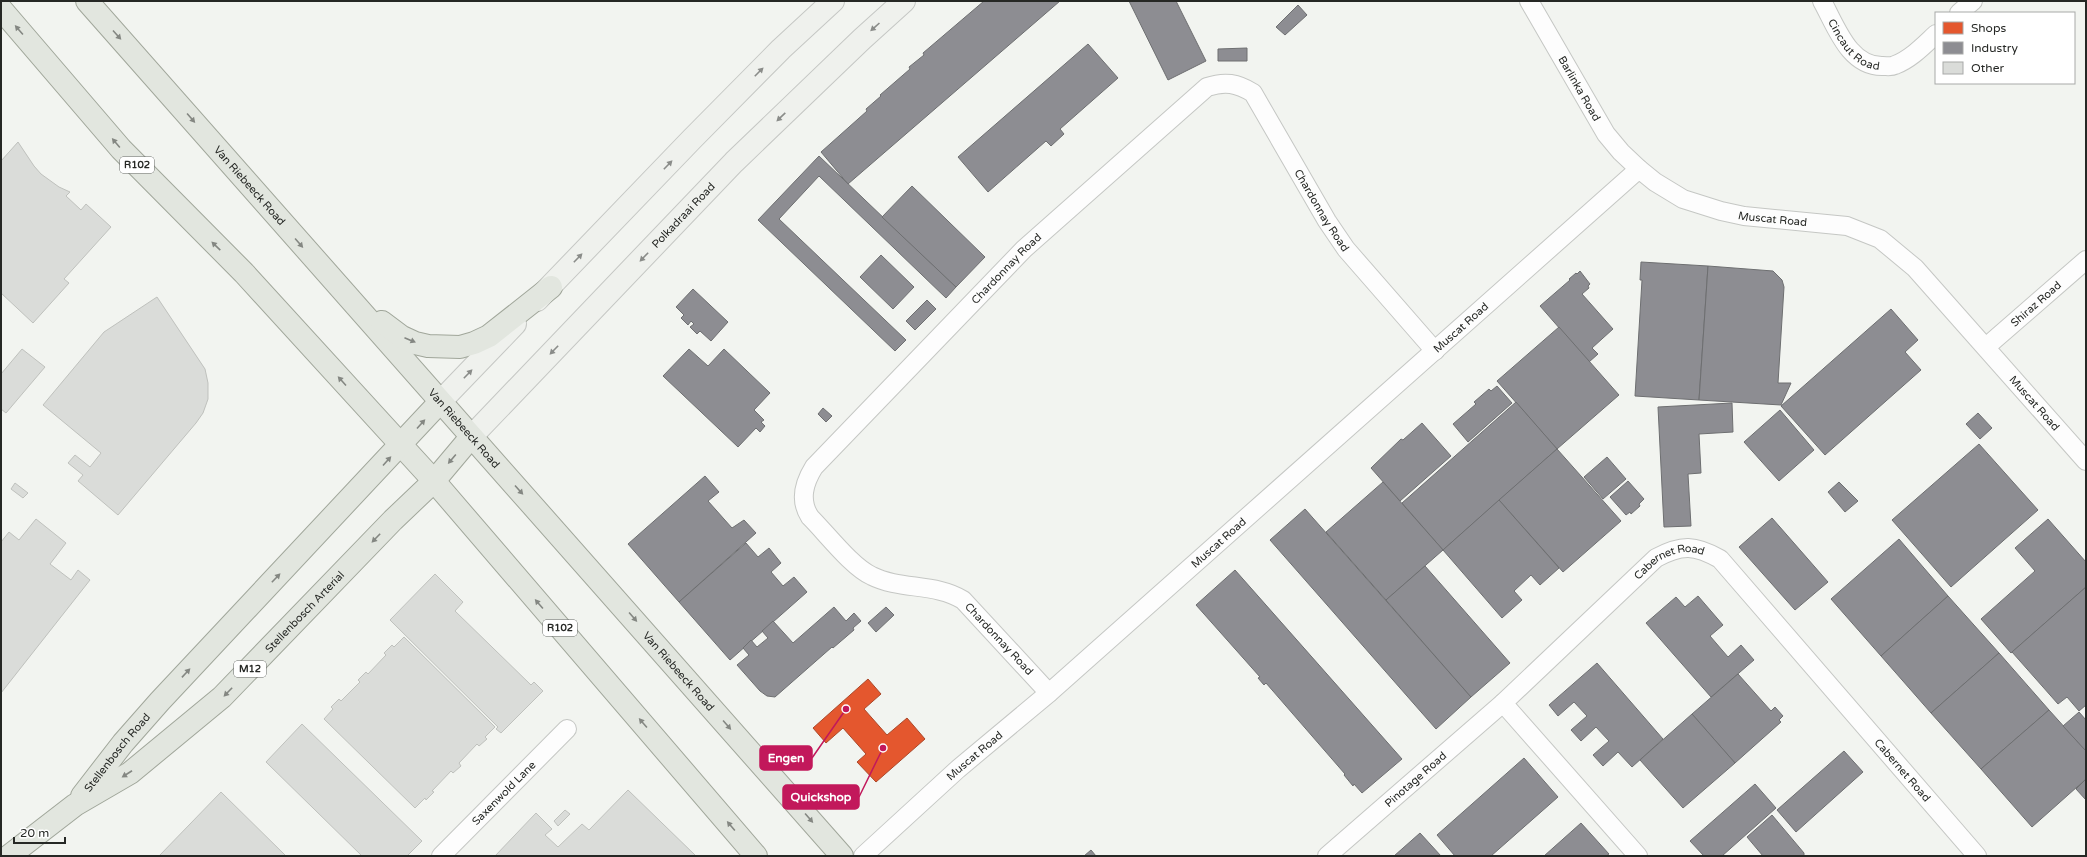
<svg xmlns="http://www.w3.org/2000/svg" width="2087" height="857" viewBox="0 0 2087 857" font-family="'Varela Round',sans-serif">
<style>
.shops{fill:#e4572e;stroke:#ab492b}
.industry{fill:#8d8d92;stroke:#6e6f71}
.building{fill:#dadcd9;stroke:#bfc1bd}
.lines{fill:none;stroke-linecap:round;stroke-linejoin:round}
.minor-casing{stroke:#c5c7c4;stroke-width:20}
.secondary-casing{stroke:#c5c7c4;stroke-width:24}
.primary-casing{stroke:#a0a69a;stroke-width:24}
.minor{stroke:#fdfdfd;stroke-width:18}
.secondary{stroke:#eff1ed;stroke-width:22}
.primary{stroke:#e2e6df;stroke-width:22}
.oneway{fill:#8a8c89}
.oneway2{fill:#848782}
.labels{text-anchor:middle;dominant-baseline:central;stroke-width:4;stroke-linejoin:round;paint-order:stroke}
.shield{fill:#fff;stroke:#676866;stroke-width:1}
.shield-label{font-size:10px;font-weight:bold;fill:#262825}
.street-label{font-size:11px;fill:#262825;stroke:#fff}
.leader{fill:none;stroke:#c2185b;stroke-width:1.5}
.callout-dot{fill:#c2185b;stroke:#fff;stroke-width:1.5}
.callout{fill:#c2185b;stroke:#c2185b;stroke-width:1.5}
.callout-label{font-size:12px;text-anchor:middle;font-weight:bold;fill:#fff}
</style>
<rect width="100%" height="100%" fill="#f2f4f0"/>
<path class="shops" d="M868,679L881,694L864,709L887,735L907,718L925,739L876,782L857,762L866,754L843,728L826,743L813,728Z"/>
<g class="industry">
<path d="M984,1H1060L848,184L821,152L867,111L866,109L881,96L880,95L910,69L909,67L924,55L923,53Z"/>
<path d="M1129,1H1176L1206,61L1168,80Z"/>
<path d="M1298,5L1307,15L1285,35L1276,27Z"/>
<path d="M1088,44L1118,78L1060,129L1064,134L1051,146L1046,141L988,192L958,157Z"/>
<path d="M1247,48V61H1218V49Z"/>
<path d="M819,156L956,287L946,298L819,176L779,219L906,340L895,351L758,220Z"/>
<path d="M912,186L985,257L956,287L882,217Z"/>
<path d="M881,255L914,287L893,309L860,277Z"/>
<path d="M1641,262L1708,266L1699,400L1635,396L1642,280H1640Z"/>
<path d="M1708,266L1773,271L1782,280L1784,287L1778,383H1791L1781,405L1699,400Z"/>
<path d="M1580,271L1590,284L1588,286L1589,288L1582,294L1613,329L1592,348L1598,354L1589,362L1540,306L1570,280L1569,279L1576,273L1577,274Z"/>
<path d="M693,289L728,322L711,341L700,331L697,334L690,327L694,324L691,321L688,325L681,318L684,315L676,307Z"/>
<path d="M927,300L936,309L915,330L906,321Z"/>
<path d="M1891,309L1918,340L1905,352L1921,370L1825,455L1781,406Z"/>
<path d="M1559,327L1619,395L1557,449L1497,381Z"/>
<path d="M689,349L708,366L724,349L770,393L754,410L764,420L761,422L765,426L760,432L756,428L738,447L663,376Z"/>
<path d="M1497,386L1512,403L1468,442L1453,424L1476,404L1474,402L1489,389L1491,391Z"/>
<path d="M1516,402L1557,449L1443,550L1402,503Z"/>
<path d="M1732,403L1733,432L1699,434L1701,473L1688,474L1691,526L1664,527L1658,407Z"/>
<path d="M823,408L832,416L826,422L818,414Z"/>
<path d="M1780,410L1814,450L1779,481L1744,442Z"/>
<path d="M1978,413L1992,428L1980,439L1966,424Z"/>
<path d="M1422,423L1451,456L1400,501L1371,468L1401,439L1403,440Z"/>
<path d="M1979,444L2038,510L1951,587L1892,520Z"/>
<path d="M1557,449L1621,521L1563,572L1499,500Z"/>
<path d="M1607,457L1626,479L1603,499L1584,477Z"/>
<path d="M705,476L719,492L708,501L732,528L744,520L756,533L679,602L628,544Z"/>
<path d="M1628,481L1644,499L1639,504L1640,506L1631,514L1630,512L1626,515L1610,497Z"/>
<path d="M1383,482L1443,550L1386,600L1326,532Z"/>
<path d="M1839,482L1858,501L1845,512L1828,492Z"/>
<path d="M1499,500L1559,568L1540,585L1531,575L1514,591L1522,600L1502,618L1443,550Z"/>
<path d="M1305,509L1471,697L1436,729L1270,540Z"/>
<path d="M1772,518L1828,582L1795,610L1739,547Z"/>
<path d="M2048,519L2086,562V587L2011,653L1981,619L2035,571L2015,548Z"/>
<path d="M1899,539L1948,596L1881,656L1831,599Z"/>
<path d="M746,543L758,557L769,548L781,563L771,572L783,586L794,577L807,592L730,660L679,602Z"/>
<path d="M1425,566L1510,663L1471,697L1386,600Z"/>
<path d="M1235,570L1402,759L1362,793L1354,784L1353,786L1344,775L1345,774L1266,683L1264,685L1258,678L1260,677L1196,605Z"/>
<path d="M2086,587V705L2079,711L2067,697L2058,704L2012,652Z"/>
<path d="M1698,596L1723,625L1710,636L1728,657L1741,645L1754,660L1711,697L1646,623L1676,597L1685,607Z"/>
<path d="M1948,596L1999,653L1931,713L1881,656Z"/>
<path d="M834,607L846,621L854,613L861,621L853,628L854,630L833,648L832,647L775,697L767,696L760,691L737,665L749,655L743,648L751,640L757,647L768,638L762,631L773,621L793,643Z"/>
<path d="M886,607L894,615L876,632L868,623Z"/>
<path d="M1999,653L2049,710L1981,769L1931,713Z"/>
<path d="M1597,663L1663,739L1632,767L1618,752L1603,766L1593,755L1609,741L1596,727L1581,741L1571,730L1587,716L1574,702L1558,716L1549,705Z"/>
<path d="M1738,674L1771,711L1775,707L1783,716L1779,720L1781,722L1735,763L1692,714Z"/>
<path d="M2049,710L2086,751V779L2032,827L1981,769Z"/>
<path d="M2079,712L2086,720V751L2063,726Z"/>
<path d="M1692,714L1735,763L1683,808L1640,760Z"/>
<path d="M1844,751L1863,772L1796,832L1777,810Z"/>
<path d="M1524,758L1558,797L1491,856H1455L1437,835Z"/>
<path d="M2086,779V800L2076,789Z"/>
<path d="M1755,784L1776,808L1722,856H1704L1690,841Z"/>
<path d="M1772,815L1804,853V856H1763L1747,837Z"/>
<path d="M1581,823L1609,854L1606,856H1544Z"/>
<path d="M1420,833L1441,856H1394Z"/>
<path d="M1091,850L1096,856H1084Z"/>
</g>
<g class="building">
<path d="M18,142L34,166L41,174L59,187L70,192L66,196L81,210L86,204L111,227L64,279L69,283L33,323L1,293V161Z"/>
<path d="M157,297L205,369L208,383V399L203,413L196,423L118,515L78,481L83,475L68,463L75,455L90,467L101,453L43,405L104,332Z"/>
<path d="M22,349L45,367L6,413L1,409V374Z"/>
<path d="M15,483L28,493L23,498L11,489Z"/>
<path d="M36,519L66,543L50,564L71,580L78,570L90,580L1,693V542L9,532L19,540Z"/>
<path d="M435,574L463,602L455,611L531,685L534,682L543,691L501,733L496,729L498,727L390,620Z"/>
<path d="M404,637L495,727L485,737L487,739L479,746L477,744L459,763L461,766L453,773L451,771L432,791L434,792L426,800L425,798L415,808L324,719L333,709L331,707L339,699L341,701L360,682L358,680L366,672L368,674L386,655L384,653L392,645L394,647Z"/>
<path d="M302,724L422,841L407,856H362L266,762Z"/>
<path d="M628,790L696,856H495L536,813L552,829L545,835L558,847L582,824L589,830Z"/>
<path d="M221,792L286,856H159Z"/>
<path d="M565,810L570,814L558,826L554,821Z"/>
</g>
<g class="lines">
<defs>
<g id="minor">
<path id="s1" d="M1529,1L1606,134L1621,152L1639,169"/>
<path id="s2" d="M1822,1C1836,26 1849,67 1883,66C1887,66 1891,67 1895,65C1911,59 1924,45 1936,34"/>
<path d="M1959,13L1973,1"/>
<path id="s3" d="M1986,347L2086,260"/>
<path id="s4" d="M1049,693L963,600C936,583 900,590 872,576C852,567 827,534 810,517C799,500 804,483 814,467L1024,249L1207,87C1225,81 1237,83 1253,93L1327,221L1346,249L1435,351"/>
<path id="s5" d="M441,856L567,729"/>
<path id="s6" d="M863,856L958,769L1049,693L1639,169L1655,182L1683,199L1721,211L1744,216L1847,226L1880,239L1915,268L2086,461"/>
<path id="s7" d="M1327,856L1503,703"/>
<path id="s8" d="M1638,856L1503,703L1656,558C1682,544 1695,545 1720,559L1977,856"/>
</g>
<g id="secondary">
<path d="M537,300L692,139L781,49L833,1"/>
<path d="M440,402L515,324"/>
<path id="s9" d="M471,437L734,162L862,39L904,1"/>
</g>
<g id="primary">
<path id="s10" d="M87,1L842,856"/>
<path d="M1,9L121,149L244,273L434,481L756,856"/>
<path d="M382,322L402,337L415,343L428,346L460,347L474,343L489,336L551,287"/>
<path id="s11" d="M82,796L123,743L160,701L440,402"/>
<path id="s12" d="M9,856L75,805L130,773L222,697L393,520L434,481L471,437"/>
</g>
</defs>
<use href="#minor" class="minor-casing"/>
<use href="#secondary" class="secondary-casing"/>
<use href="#primary" class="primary-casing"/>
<use href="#minor" class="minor"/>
<use href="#secondary" class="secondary"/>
<use href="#primary" class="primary"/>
</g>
<defs><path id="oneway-solid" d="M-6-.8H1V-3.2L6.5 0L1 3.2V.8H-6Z"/></defs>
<g class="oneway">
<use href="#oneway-solid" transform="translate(875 27) rotate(138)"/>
<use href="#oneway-solid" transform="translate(759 72) rotate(-45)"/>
<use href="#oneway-solid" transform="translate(781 117) rotate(136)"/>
<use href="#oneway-solid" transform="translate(668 165) rotate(-46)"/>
<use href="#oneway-solid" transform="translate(644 257) rotate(134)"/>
<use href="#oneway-solid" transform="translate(578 258) rotate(-46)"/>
<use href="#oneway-solid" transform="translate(554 350) rotate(134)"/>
<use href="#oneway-solid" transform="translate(468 374) rotate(-46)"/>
</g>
<g class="oneway2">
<use href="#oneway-solid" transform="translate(19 30) rotate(-131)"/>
<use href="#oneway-solid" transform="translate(117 35) rotate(48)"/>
<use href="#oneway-solid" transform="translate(191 118) rotate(49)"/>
<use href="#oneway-solid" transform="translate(116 143) rotate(-130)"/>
<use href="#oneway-solid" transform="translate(299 243) rotate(49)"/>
<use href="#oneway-solid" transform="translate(216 246) rotate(-136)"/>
<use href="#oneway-solid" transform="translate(410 340) rotate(23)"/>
<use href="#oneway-solid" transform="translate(342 381) rotate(-132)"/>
<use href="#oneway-solid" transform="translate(421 424) rotate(-48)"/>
<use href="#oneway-solid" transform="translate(452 459) rotate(130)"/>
<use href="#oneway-solid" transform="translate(387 461) rotate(-48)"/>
<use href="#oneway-solid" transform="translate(519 490) rotate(48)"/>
<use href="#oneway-solid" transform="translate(376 538) rotate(134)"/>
<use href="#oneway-solid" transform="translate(276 578) rotate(-46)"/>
<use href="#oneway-solid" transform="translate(539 604) rotate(-131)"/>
<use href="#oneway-solid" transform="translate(633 617) rotate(49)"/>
<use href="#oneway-solid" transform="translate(186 673) rotate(-47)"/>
<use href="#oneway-solid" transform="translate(228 692) rotate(134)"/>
<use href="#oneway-solid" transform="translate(643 723) rotate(-131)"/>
<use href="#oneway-solid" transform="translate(727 725) rotate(49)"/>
<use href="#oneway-solid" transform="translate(127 774) rotate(147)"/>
<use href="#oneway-solid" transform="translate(809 818) rotate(49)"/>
<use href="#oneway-solid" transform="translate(731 826) rotate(-130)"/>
</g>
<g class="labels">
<g class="shield">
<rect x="120" y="157" width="34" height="16" rx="3"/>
<rect x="543" y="620" width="34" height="16" rx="3"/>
<rect x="234" y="661" width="32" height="16" rx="3"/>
</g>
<g class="shield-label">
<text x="137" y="165">R102</text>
<text x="560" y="628">R102</text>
<text x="250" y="669">M12</text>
</g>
<g class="street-label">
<text stroke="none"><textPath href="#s2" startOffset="56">Cincaut Road</textPath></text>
<text stroke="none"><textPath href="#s1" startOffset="101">Barlinka Road</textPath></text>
<text stroke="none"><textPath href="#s10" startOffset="246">Van Riebeeck Road</textPath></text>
<text stroke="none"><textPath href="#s4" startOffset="1092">Chardonnay Road</textPath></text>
<text stroke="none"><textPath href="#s9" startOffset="307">Polkadraai Road</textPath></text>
<text stroke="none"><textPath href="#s6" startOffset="1182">Muscat Road</textPath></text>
<text stroke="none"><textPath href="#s4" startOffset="637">Chardonnay Road</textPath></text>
<text stroke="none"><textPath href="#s3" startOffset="66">Shiraz Road</textPath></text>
<text stroke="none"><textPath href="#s6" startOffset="798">Muscat Road</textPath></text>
<text stroke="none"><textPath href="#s6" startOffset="1518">Muscat Road</textPath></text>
<text stroke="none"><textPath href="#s10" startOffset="570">Van Riebeeck Road</textPath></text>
<text stroke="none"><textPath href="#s6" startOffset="474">Muscat Road</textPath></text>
<text stroke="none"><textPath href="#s8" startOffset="426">Cabernet Road</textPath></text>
<text stroke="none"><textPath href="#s12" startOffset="385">Stellenbosch Arterial</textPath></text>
<text transform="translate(999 639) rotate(47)">Chardonnay Road</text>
<text stroke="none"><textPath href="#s10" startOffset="894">Van Riebeeck Road</textPath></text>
<text stroke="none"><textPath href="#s11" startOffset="56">Stellenbosch Road</textPath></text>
<text stroke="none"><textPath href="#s6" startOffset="150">Muscat Road</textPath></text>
<text stroke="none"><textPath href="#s8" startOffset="762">Cabernet Road</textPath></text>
<text stroke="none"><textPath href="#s7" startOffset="117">Pinotage Road</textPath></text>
<text stroke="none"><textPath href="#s5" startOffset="89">Saxenwold Lane</textPath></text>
</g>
</g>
<path class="leader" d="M846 709L812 758M883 748L859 797"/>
<g class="callout-dot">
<circle cx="846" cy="709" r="4"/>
<circle cx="883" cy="748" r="4"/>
</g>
<g class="callout">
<rect x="760" y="746" width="52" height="24" rx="4"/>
<rect x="783" y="785" width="76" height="24" rx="4"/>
</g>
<g class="callout-label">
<text x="786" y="762">Engen</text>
<text x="821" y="801">Quickshop</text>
</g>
<rect width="2087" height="857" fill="none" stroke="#262825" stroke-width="4"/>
<rect x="1935" y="12" width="140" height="72" fill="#ffffff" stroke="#a8a9a8"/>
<rect x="1943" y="22" width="20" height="12" fill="#e4572e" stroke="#a8a9a8"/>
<text x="1971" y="32" font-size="12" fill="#262825">Shops</text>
<rect x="1943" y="42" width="20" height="12" fill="#8d8d92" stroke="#a8a9a8"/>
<text x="1971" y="52" font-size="12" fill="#262825">Industry</text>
<rect x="1943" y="62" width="20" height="12" fill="#dadcd9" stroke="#a8a9a8"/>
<text x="1971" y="72" font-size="12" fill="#262825">Other</text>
<path d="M14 837v6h51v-6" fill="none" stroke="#262825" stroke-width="2"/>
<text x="20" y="837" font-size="12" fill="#262825" stroke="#ffffff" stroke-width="3" paint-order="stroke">20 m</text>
</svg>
